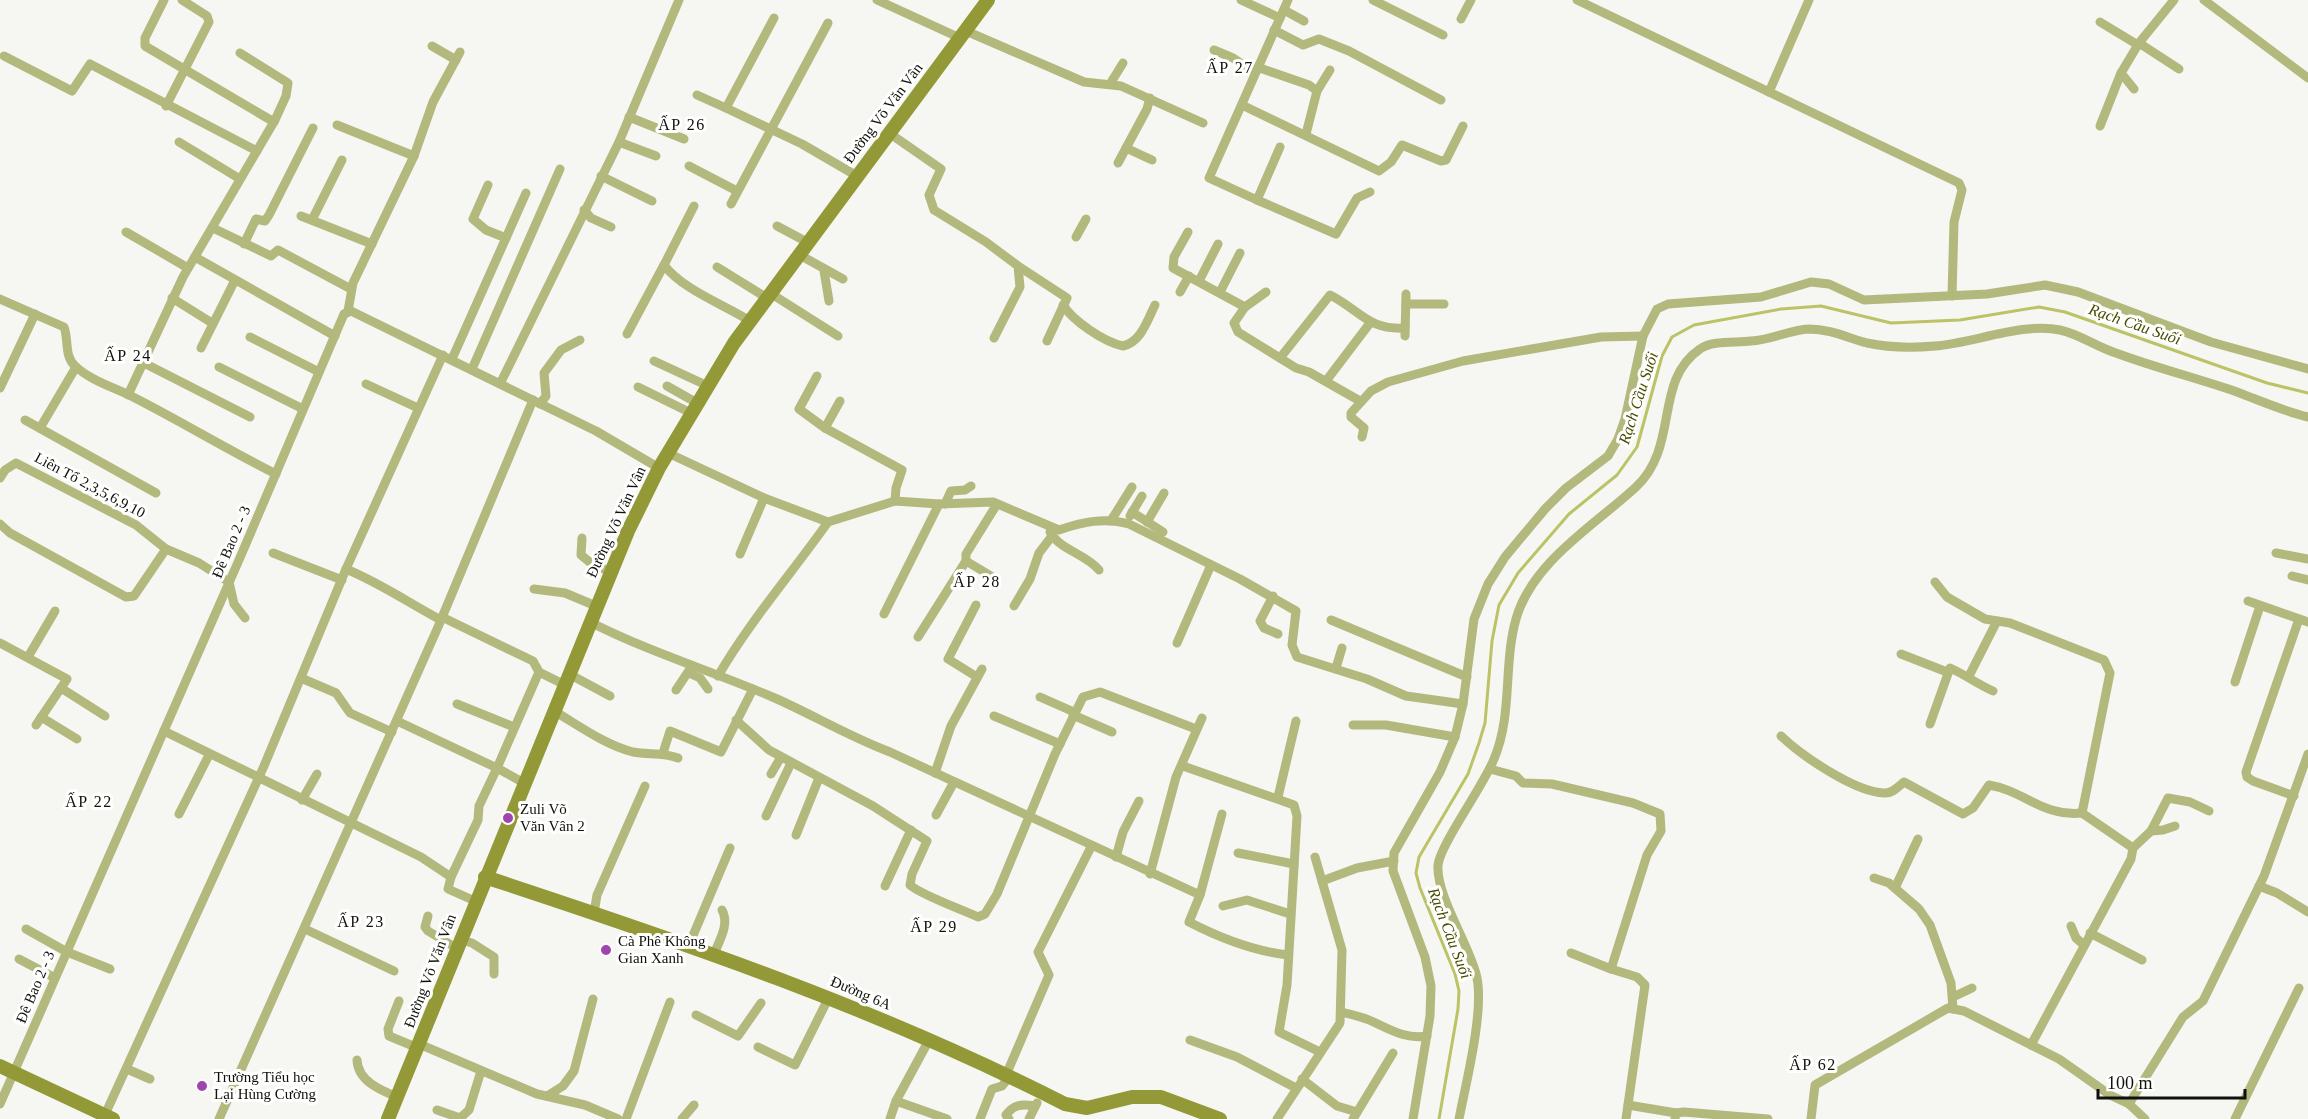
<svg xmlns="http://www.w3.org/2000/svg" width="2308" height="1119" viewBox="0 0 2308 1119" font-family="'Times New Roman',serif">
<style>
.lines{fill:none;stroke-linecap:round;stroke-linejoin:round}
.stream{stroke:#bcc266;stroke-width:3}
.street{stroke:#b3b87d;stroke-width:9}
.secondary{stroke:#939937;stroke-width:14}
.poi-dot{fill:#a044ae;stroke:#fffffe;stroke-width:2}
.labels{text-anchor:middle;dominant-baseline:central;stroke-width:6;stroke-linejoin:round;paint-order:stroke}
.street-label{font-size:15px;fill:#10100f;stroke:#fffffe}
.poi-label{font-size:15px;fill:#10100f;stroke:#fffffe;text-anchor:start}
.neighbourhood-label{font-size:16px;letter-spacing:1.5px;fill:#10100f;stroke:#fffffe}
.water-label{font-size:16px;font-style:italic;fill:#484a00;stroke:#fffffe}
</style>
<rect width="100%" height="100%" fill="#f6f6f3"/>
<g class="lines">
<path class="stream" d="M1439,1119L1458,1009L1459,991L1455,974L1420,888L1416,873L1419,857L1468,774L1479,743L1485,723L1492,641L1499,605L1518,573L1569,514L1617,475L1637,447L1662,356L1672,337L1694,325L1781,309L1821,306L1891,323L1960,320L2039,307L2065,312L2267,383L2308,393"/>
<g class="street">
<path d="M164,0L145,38V46L274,122"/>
<path d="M877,0L960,38"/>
<path d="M1241,0L1280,18"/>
<path d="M1373,0L1443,35"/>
<path d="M1577,0L1959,183L1962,190L1954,222L1952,296"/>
<path d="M2204,0L2308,78"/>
<path d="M1284,10L1304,21"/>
<path d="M774,18L726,108L802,144L857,176"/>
<path d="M1461,19L1471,0"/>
<path d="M2100,22L2138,45"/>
<path d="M1274,30L1303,45L1319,39L1349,51L1441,100"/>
<path d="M966,31L1084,82L1121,86L1203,123"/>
<path d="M2139,43L2179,69"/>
<path d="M432,46L456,60"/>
<path d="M1214,50L1233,58L1254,72"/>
<path d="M4,56L72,91L90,64L257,151"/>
<path d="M1257,67L1309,85L1317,91"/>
<path d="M1110,84L1123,63"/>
<path d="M2134,89L2121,73L2139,43L2174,0"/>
<path d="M1769,92L1809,0"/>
<path d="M697,95L726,108"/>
<path d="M1242,105L1379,171L1391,162L1402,145L1441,161L1446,160L1463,126"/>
<path d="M166,106L209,22L207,16L182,0"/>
<path d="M629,117L684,139"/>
<path d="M337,125L414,156"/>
<path d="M2100,126L2121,73"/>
<path d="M889,133L941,169L929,195L934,210L986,242L1018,266L1020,287L994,338"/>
<path d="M1306,134L1317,91L1330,70"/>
<path d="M179,142L240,179"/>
<path d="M619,142L656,156"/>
<path d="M1280,147L1257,200L1209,178L1288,0"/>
<path d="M1126,148L1152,160"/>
<path d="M1118,163L1147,109L1150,98"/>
<path d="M689,166L737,191"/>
<path d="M601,176L652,201"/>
<path d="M488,185L473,219L486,230L506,238"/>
<path d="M1257,200L1336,234L1357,198L1370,192"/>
<path d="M731,204L828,23"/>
<path d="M694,206L664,265C683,290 723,304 750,321"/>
<path d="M584,210L591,218L611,227"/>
<path d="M301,216L372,244"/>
<path d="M312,220L342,160"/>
<path d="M777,226L807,242"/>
<path d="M213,228L271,256L278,250L351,289"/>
<path d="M126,232L188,268"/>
<path d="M1188,232L1174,257L1173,268L1245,307"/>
<path d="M1076,237L1086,219"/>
<path d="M244,244L256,219L265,221L269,215L313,128"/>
<path d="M798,254L843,279"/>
<path d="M195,257L335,336"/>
<path d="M1018,266L1067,298L1047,341"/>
<path d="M717,267L767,298"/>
<path d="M824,271L829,301"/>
<path d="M1199,281L1218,244"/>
<path d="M1180,292L1189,276"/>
<path d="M1220,292L1240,253"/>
<path d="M1266,292L1245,307L1234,323L1238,332L1296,368L1309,372L1360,401"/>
<path d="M770,293L838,336"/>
<path d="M172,298L212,323"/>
<path d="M0,299L64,327C69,340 64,356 75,366C91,381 116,388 135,398C182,422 228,450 276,474"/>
<path d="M1406,304H1444"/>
<path d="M1063,305C1073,321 1104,342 1123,346C1141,342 1147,321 1155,305"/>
<path d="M348,311L353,283L414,156L433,102L460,52"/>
<path d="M627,334L664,265"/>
<path d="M1405,336L1406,294"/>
<path d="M250,337L319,372"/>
<path d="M201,348L235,280"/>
<path d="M1280,358L1330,295C1360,310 1367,330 1405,328"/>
<path d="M452,359L526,193"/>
<path d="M654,361L708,386"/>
<path d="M142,362L250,417"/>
<path d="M219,367L303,409"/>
<path d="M472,369L560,169"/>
<path d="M817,376L799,409L825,428L902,470L896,488L895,501"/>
<path d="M1326,381L1370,323"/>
<path d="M366,384L418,408"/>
<path d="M500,384L619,142L679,0"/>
<path d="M667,386L697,403"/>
<path d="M638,387L691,413"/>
<path d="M0,388L35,314"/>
<path d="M128,395L183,277L275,120L286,96L288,83L240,53"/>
<path d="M540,404L546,396L544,373L561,350L580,340"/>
<path d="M25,420L156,493"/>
<path d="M40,428L76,367"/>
<path d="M825,428L840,401"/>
<path d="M1362,437L1364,428L1351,417V413L1371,391L1388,382L1463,361L1601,337L1643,336"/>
<path d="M668,453L764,498L828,522L895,501L939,504L993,502L1059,530C1082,522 1105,517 1129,524L1240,579L1296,611L1292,645L1297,657L1367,679L1406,696L1463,704"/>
<path d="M0,478L5,470L16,463L136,525L166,549L199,563L229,582L234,604L245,618"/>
<path d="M945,504L951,491L965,490L971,486"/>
<path d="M1132,512L1163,532"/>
<path d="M1130,516L1142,496"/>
<path d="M1112,519L1132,487"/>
<path d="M1147,522L1164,493"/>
<path d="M0,524L10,533L126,597L134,596L166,549"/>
<path d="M1050,532C1060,550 1086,554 1099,570"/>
<path d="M582,538L581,555L592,564L611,572"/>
<path d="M273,553L342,580"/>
<path d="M2276,553L2308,559"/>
<path d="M740,554L764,498"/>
<path d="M966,561L996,579"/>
<path d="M346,569C380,583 409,603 441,620"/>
<path d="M2292,576L2308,580"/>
<path d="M1935,582L1947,597L1985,619L2010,623L2104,660L2110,673L2082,813L2133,848L2131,859L2031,1045"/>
<path d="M534,589L565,593L596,606"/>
<path d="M1273,596L1260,621L1264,628L1278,634"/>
<path d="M2248,601L2308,622"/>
<path d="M976,605L948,659L977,677"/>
<path d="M1014,606L1030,579L1039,553L1052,536"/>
<path d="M884,614L939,504"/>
<path d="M442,617L533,661L539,672L565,685"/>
<path d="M1331,620L1467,677"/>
<path d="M590,622C651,653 715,672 777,699C815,716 850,737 890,752L1200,895L1189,922C1220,938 1253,951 1288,955"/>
<path d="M918,637L966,561V554L997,504"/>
<path d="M0,643L67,679L36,725"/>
<path d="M1177,643L1211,565"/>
<path d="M1901,654L1947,672"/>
<path d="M28,657L55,611"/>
<path d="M1336,668L1342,648"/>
<path d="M689,673L700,678L708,689"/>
<path d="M569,674L610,696"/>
<path d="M718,676C750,621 792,573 828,522"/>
<path d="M1969,676L1997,621"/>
<path d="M301,678L336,693L350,713L392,732"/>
<path d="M2235,682L2260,606"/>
<path d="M61,688L105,716"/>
<path d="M676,690L692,666"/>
<path d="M1040,697L1074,712"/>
<path d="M457,704L514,727"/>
<path d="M554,711C578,725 605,745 633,752C648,755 663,752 678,758"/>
<path d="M1073,715L1112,732"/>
<path d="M994,716L1060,744"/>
<path d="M41,717L77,739"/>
<path d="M736,720L769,750L873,806L927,841L912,874L910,885C921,895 961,909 978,917L985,914L997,894L1055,754L1083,697L1100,692L1196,729"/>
<path d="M397,721L497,768L539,672"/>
<path d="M1930,724L1950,668C1966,675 1977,684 1993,691"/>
<path d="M1353,725H1386L1455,737"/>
<path d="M164,731L421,857L451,877L448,889L475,901"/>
<path d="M1781,736C1802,756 1855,792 1884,793C1892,794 1898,787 1904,782L1963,814L1973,808L1989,785C2025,791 2042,817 2082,813"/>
<path d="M663,753L670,731L721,752L753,689"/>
<path d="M1183,766L1294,805L1297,816L1287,985L1279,1032L1320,1052"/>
<path d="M1490,769L1516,776L1523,783L1552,784L1633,803L1660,814L1661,831L1647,855L1611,969L1637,977L1645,985L1626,1119"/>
<path d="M935,773L951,726L982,669"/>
<path d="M771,774L781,757"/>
<path d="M2294,796L2253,781L2247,777L2246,772L2299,619"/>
<path d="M1278,797L1296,721"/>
<path d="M302,800L317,774"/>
<path d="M179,814L209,755"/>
<path d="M936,815L954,782"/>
<path d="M766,816L791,763"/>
<path d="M2151,831L2163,830L2175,826"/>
<path d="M796,835L819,778"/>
<path d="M2133,848L2151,831L2168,798L2190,802L2209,811"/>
<path d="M1238,853L1294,864"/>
<path d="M1116,857L1123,832L1139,801"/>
<path d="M1150,874L1176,777L1202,718"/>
<path d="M451,877L478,820L479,806L497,768L524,783"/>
<path d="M1874,878L1889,883L1919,909L1930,925L1951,983L1953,1009"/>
<path d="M1322,881L1357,868L1394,861"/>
<path d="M885,886L911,830"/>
<path d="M2259,886L2277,893L2308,912"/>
<path d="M1895,888L1918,839"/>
<path d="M1200,895L1222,814"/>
<path d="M1223,906L1247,900L1290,914"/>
<path d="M594,913L597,895L645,786"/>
<path d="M428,916L425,927L428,931L458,949"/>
<path d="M2071,926L2076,938L2084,945"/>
<path d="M26,929L67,952L110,969"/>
<path d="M305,929L394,971"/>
<path d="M2090,933L2142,960"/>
<path d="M461,940L472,943L494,957V974"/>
<path d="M689,945L730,848"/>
<path d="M1571,953L1611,969"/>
<path d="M714,954C719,941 730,924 722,910"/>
<path d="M19,959L55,978"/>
<path d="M1953,997L1972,988"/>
<path d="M399,1001L388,1029L389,1036L418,1048"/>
<path d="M1341,1012C1350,1014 1360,1016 1369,1020C1388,1028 1405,1040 1427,1036"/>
<path d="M696,1015L738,1036L761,1003"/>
<path d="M1190,1040L1237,1057L1296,1088"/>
<path d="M419,1044L537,1094L585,1105L618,1119"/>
<path d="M758,1047L795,1065L829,997"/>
<path d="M357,1060C358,1081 380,1090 397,1097"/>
<path d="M127,1069L150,1079"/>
<path d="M1006,1075L1049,975L1038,952L1091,847"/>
<path d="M1302,1079L1337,1106L1357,1112"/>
<path d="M547,1096L563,1086L574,1071L593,999"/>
<path d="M896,1101L947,1119"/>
<path d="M0,1104L239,560L344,314L351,311L596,431L659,468"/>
<path d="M2129,1104L2145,1119"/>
<path d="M1628,1105L1676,1113"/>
<path d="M437,1110L460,1118L469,1110L481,1071"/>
<path d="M103,1119L264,766L346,569L443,355"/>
<path d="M219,1119L438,627L533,400"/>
<path d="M626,1119L670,1002"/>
<path d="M682,1119L694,1105"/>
<path d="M890,1119L896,1101L929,1040"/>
<path d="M980,1119L992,1089L1002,1086L1009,1077"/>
<path d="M1009,1119L1006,1115C1014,1104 1022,1104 1035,1106"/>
<path d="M1029,1119L1037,1103"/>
<path d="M1277,1119L1340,1023L1342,950L1315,857"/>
<path d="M1353,1119L1393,1053"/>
<path d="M1413,1119L1430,1016L1431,986L1425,957L1393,871L1394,853L1440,772L1455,737L1463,704L1474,619L1488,584L1505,557L1545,509L1566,488L1608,456L1618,439L1625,419L1643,336L1657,309L1668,304L1761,297L1811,282L1829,284L1864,300L1987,294L2045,285L2078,292L2211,342L2308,369"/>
<path d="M1459,1119C1466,1083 1484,1012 1477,978C1471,947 1436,897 1438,865C1440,845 1484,785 1494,759C1513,714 1503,665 1516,619C1532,562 1595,525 1636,487C1680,446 1653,381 1700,349C1712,340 1736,343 1751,341C1771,340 1789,330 1809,329C1830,329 1848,338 1867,343C1890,348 1912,348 1935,346C1974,343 2023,322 2060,330C2079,334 2097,347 2116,353C2156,368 2197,378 2237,392C2261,401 2283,411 2308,417"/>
<path d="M1675,1119L1676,1113L1684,1112L1768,1119"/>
<path d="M1811,1119L1815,1085L1948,1008L1964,1011L2059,1059L2110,1095L2129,1104L2183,1017L2203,1001L2264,876L2308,754"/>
<path d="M2235,1119L2299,988"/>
</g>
<g class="secondary">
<path d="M485,877C683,942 879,1009 1065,1104L1087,1108L1132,1097H1161L1220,1119"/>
<path d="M0,1066L113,1119"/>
<path d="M388,1119L628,531L659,468L734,343L988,0"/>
</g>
</g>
<g class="poi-dot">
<circle cx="508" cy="818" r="6"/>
<circle cx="606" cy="950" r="6"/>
<circle cx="202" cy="1086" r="6"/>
</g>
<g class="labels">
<g class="street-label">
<text transform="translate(883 113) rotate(-53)">Đường Võ Văn Vân</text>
<text transform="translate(90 485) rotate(28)">Liên Tổ 2,3,5,6,9,10</text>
<text transform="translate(616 522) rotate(-65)">Đường Võ Văn Vân</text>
<text transform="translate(231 542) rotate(-67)">Đê Bao 2 - 3</text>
<text transform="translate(430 971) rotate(-69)">Đường Võ Văn Vân</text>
<text transform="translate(35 987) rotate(-67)">Đê Bao 2 - 3</text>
<text transform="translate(861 993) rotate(23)">Đường 6A</text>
</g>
<g class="poi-label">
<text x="520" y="809">Zuli Võ<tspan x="520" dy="17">Văn Vân 2</tspan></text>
<text x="618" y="941">Cà Phê Không<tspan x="618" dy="17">Gian Xanh</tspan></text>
<text x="214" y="1077">Trường Tiểu học<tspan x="214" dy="17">Lại Hùng Cường</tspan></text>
</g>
<g class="neighbourhood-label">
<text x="1230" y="67">ẤP 27</text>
<text x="682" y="124">ẤP 26</text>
<text x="128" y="355">ẤP 24</text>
<text x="977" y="581">ẤP 28</text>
<text x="89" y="801">ẤP 22</text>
<text x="361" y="921">ẤP 23</text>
<text x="934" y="926">ẤP 29</text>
<text x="1813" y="1064">ẤP 62</text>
</g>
<g class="water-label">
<text transform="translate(2135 324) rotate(19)">Rạch Cầu Suối</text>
<text transform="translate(1638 398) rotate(-72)">Rạch Cầu Suối</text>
<text transform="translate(1450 933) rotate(69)">Rạch Cầu Suối</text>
</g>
</g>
<path d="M2098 1089v9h147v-9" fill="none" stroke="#10100f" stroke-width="3"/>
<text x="2107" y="1089" font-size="18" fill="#10100f" stroke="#fffffe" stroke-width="4.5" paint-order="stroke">100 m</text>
</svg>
